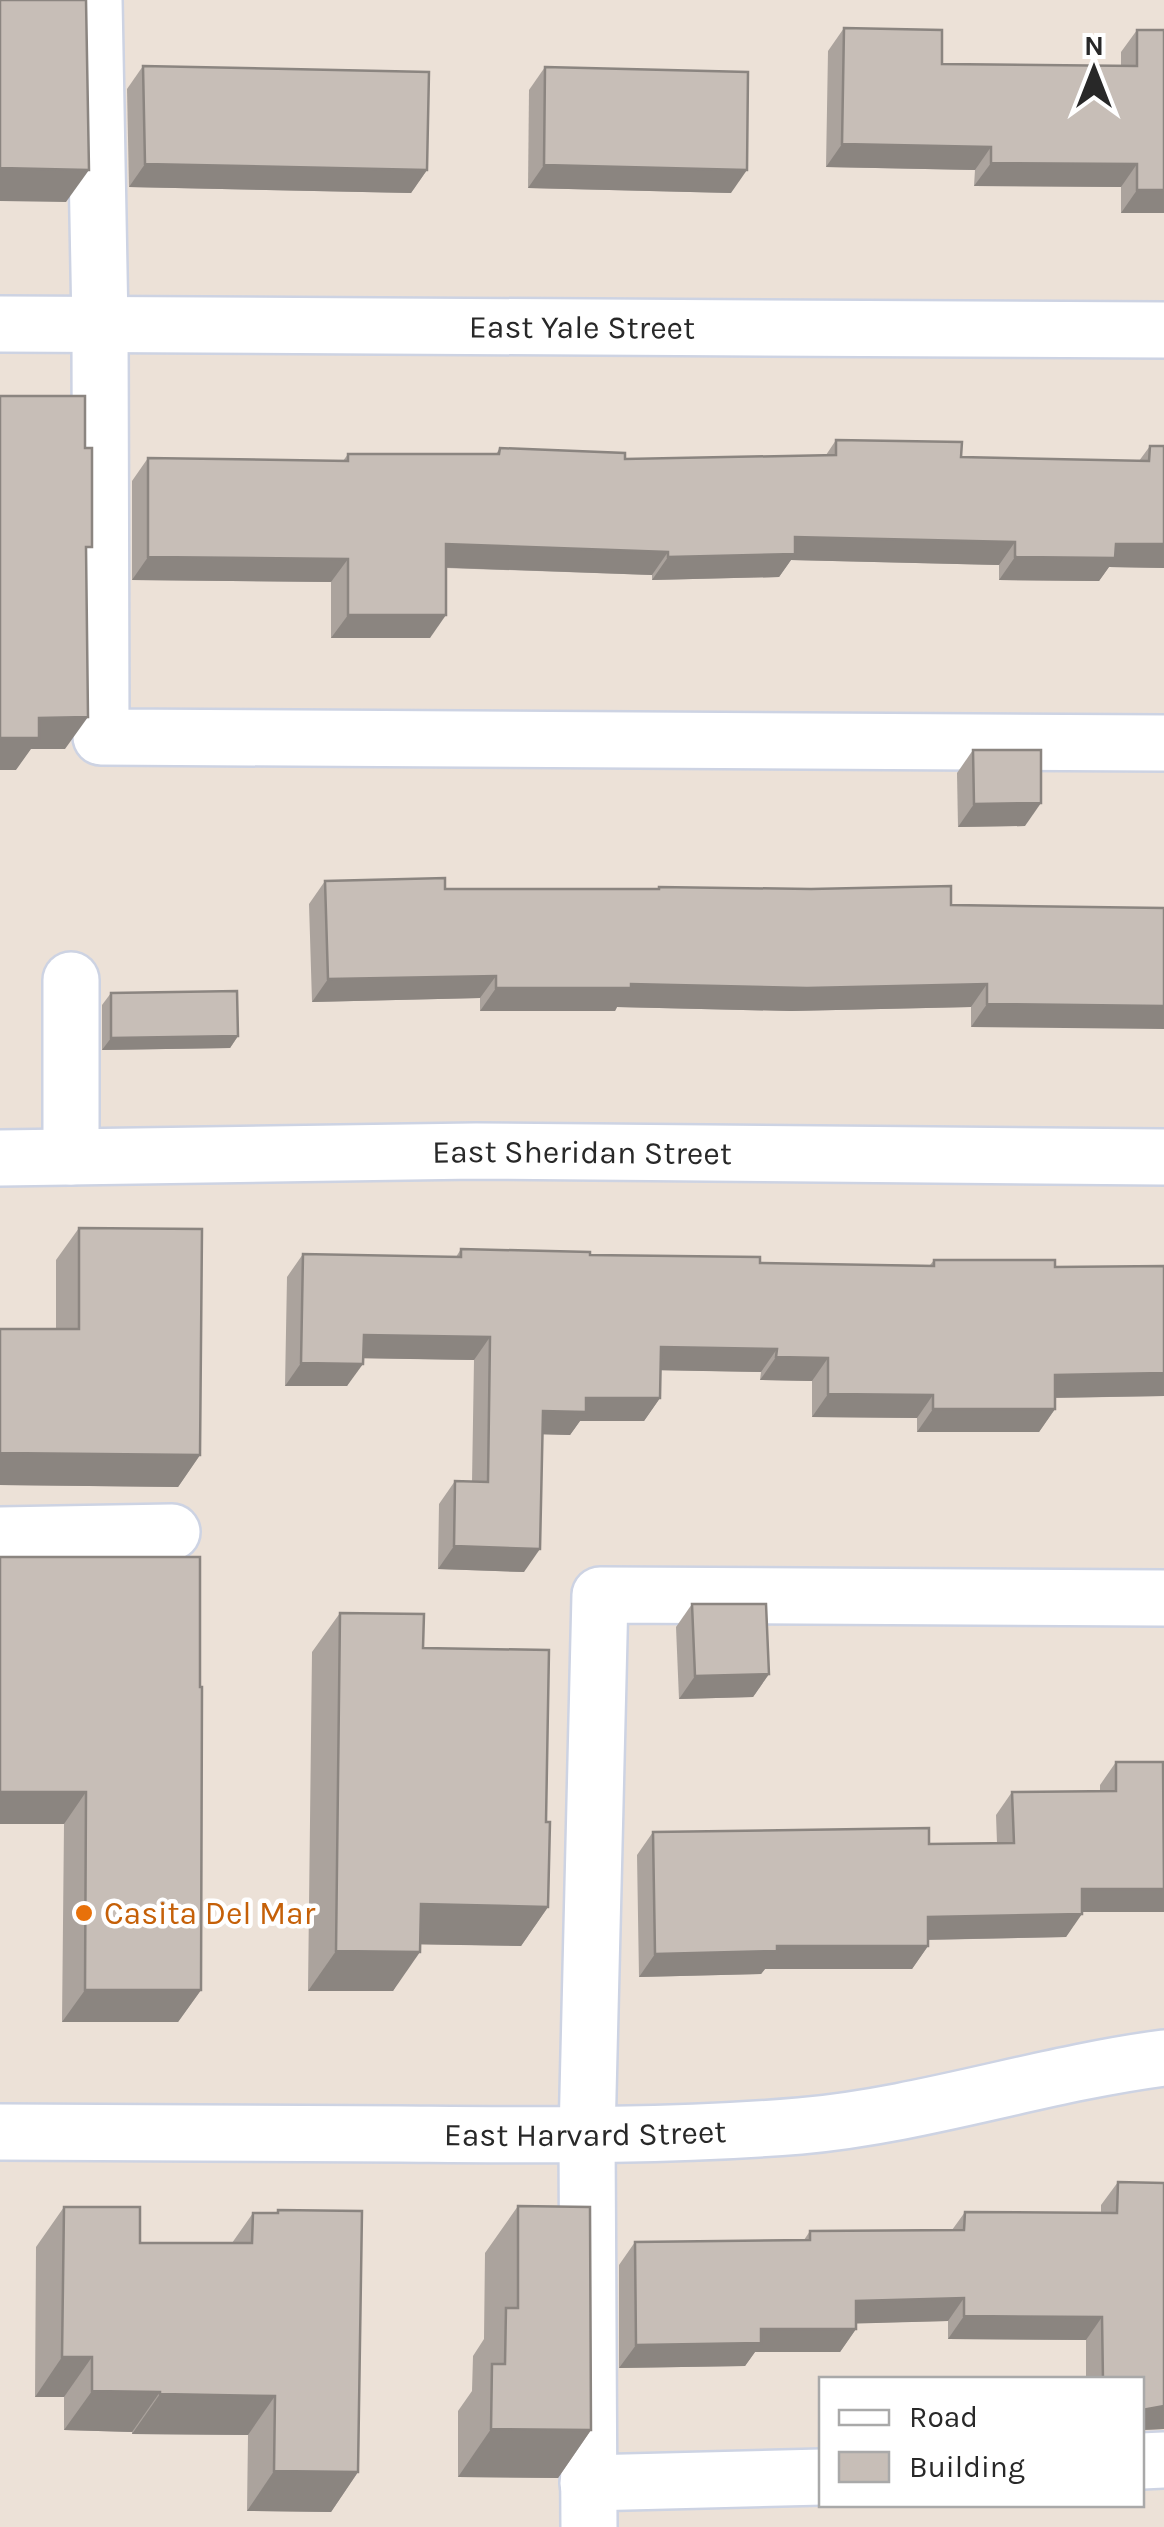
<svg xmlns="http://www.w3.org/2000/svg" width="1164" height="2527" viewBox="0 0 1164 2527" font-family="Karla,sans-serif">
<style>
.lines{fill:none;stroke-linecap:round;stroke-linejoin:round}
.minor-casing{stroke:#cdd3e3;stroke-width:60}
.minor{stroke:#fff;stroke-width:55}
.wall{fill:#aba39d}
.shaded-wall{fill:#8b8580}
.building{fill:#c7beb7;stroke:#8b8580;stroke-width:2.5}
.food-dot{fill:#e8710a;stroke:#fff;stroke-width:4}
.labels{text-anchor:middle;dominant-baseline:central;stroke-width:9;stroke-linejoin:round;paint-order:stroke}
.street-label{font-size:32px;fill:#282828;stroke:#fff}
.food-label{font-size:32px;fill:#c56008;stroke:#fff;text-anchor:start}
</style>
<rect width="100%" height="100%" fill="#ece1d7"/>
<g class="lines">
<defs>
<g id="minor">
<path d="M94,0L100,325L101,737L1164,743"/>
<path id="s1" d="M0,324L1164,330"/>
<path d="M71,980V1157"/>
<path id="s2" d="M0,1158L476,1151L1164,1157"/>
<path d="M0,1535L172,1532"/>
<path id="s3" d="M0,2132C133,2133 267,2133 400,2134C534,2135 667,2137 800,2126C924,2115 1041,2074 1164,2058"/>
<path d="M1142,2461L1164,2460"/>
<path d="M588,2483L822,2477"/>
<path d="M589,2527L587,2136L600,1595L1164,1598"/>
</g>
</defs>
<use href="#minor" class="minor-casing"/>
<use href="#minor" class="minor"/>
</g>
<g class="wall">
<path d="M844,28L942,64L1121,66V52L1137,30L1164,213H1121V187L974,186L975,170L826,167L828,51Z"/>
<path d="M143,66L427,170L411,193L129,187L127,89Z"/>
<path d="M545,67L731,193L528,188L529,90Z"/>
<path d="M836,440L961,457L1139,461L1150,446H1164V568L1109,567L1099,581L999,580V565L791,560L779,577L652,580V575L446,568L430,638H331V582L132,580V481L148,458L343,461L348,454H496L500,448L625,459L826,455Z"/>
<path d="M973,750L1025,826L958,827L957,773Z"/>
<path d="M325,881L445,889L951,905L1164,908L971,1027V1007L791,1011L617,1007L615,1011H480V998L312,1002L309,904Z"/>
<path d="M111,993L238,1036L230,1048L102,1050V1005Z"/>
<path d="M79,1228L200,1455L178,1487L0,1485V1329H56V1260Z"/>
<path d="M461,1249L760,1263L930,1265L934,1260L1055,1267L1164,1396L1055,1398V1409L1039,1432H917V1418L812,1417V1381L760,1380L761,1372L661,1370L660,1398L644,1421H580L570,1435L543,1434L524,1572L438,1569L439,1504L455,1481L472,1482L474,1360L363,1358L347,1386H285L287,1277L303,1254L456,1257Z"/>
<path d="M0,1557L201,1990L178,2022H62L64,1824H0Z"/>
<path d="M692,1604L769,1674L753,1697L679,1699L676,1627Z"/>
<path d="M340,1613L423,1648L546,1822L548,1907L521,1946L420,1944L393,1991H308L312,1652Z"/>
<path d="M1116,1762H1163L1164,1912H1082L1066,1937L928,1940V1946L912,1969H765L761,1974L639,1977L637,1855L653,1832L929,1844L997,1843L996,1815L1012,1792L1100,1791V1785Z"/>
<path d="M1118,2182L1164,2429L1142,2430V2380H1086V2340L948,2339V2321L856,2323V2329L840,2352H755L745,2366L619,2368V2265L635,2242L804,2240L810,2231L952,2230L965,2212L1101,2213V2205Z"/>
<path d="M518,2206L591,2430L558,2478L458,2477V2411L472,2391L473,2356L484,2339L485,2253Z"/>
<path d="M64,2207L140,2243H232L253,2213H276L278,2210L358,2472L331,2512L247,2511L248,2435L132,2434V2432L64,2430V2397H35L36,2247Z"/>
</g>
<g class="shaded-wall">
<path d="M842,144L991,147L975,170L826,167Z"/>
<path d="M991,163L1137,164L1121,187L974,186Z"/>
<path d="M145,164L427,170L411,193L129,187Z"/>
<path d="M544,165L747,170L731,193L528,188Z"/>
<path d="M0,168L89,170L66,202L0,201Z"/>
<path d="M1137,190H1164V213H1121Z"/>
<path d="M795,537L1015,542L999,565L791,560L779,577L652,580L668,557Z"/>
<path d="M446,544L668,552L652,575L430,567Z"/>
<path d="M1116,544H1164V568L1109,567L1099,581L999,580L1015,557Z"/>
<path d="M148,557L348,559L331,582L132,580Z"/>
<path d="M348,615H446L430,638H331Z"/>
<path d="M88,717L65,749H31L16,770H0V738L39,718Z"/>
<path d="M1041,803L1025,826L958,827L974,804Z"/>
<path d="M496,976L480,998L312,1002L328,979Z"/>
<path d="M631,984H987L971,1007L791,1011L617,1007L615,1011H480L496,988Z"/>
<path d="M987,1004L1164,1006V1029L971,1027Z"/>
<path d="M238,1036L230,1048L102,1050L111,1038Z"/>
<path d="M364,1335L490,1337L474,1360L347,1358Z"/>
<path d="M661,1347L777,1349L761,1372L645,1370Z"/>
<path d="M776,1357L828,1358L812,1381L760,1380Z"/>
<path d="M301,1363L363,1364L347,1386H285Z"/>
<path d="M1164,1373V1396L1039,1398L1055,1375Z"/>
<path d="M828,1394L933,1395L917,1418L812,1417Z"/>
<path d="M586,1398H660L644,1421H580L570,1435L527,1434L543,1411Z"/>
<path d="M933,1409H1055L1039,1432H917Z"/>
<path d="M0,1453L200,1455L178,1487L0,1485Z"/>
<path d="M454,1546L540,1549L524,1572L438,1569Z"/>
<path d="M769,1674L753,1697L679,1699L695,1676Z"/>
<path d="M0,1792H86L64,1824H0Z"/>
<path d="M1082,1889H1164V1912H1066Z"/>
<path d="M421,1904L548,1907L521,1946L393,1944Z"/>
<path d="M1082,1914L1066,1937L912,1940L928,1917Z"/>
<path d="M777,1946H928L912,1969H765L761,1974L639,1977L655,1954Z"/>
<path d="M336,1951L420,1952L393,1991H308Z"/>
<path d="M85,1990H201L178,2022H62Z"/>
<path d="M964,2298L948,2321L840,2324L856,2301Z"/>
<path d="M964,2316L1102,2317L1086,2340L948,2339Z"/>
<path d="M761,2329H856L840,2352H755L745,2366L619,2368L636,2345Z"/>
<path d="M62,2357H92L64,2397H35Z"/>
<path d="M92,2391L160,2392L132,2432L64,2430Z"/>
<path d="M160,2394L275,2396L248,2435L132,2434Z"/>
<path d="M1164,2406V2429L1142,2430V2410Z"/>
<path d="M491,2429L591,2430L558,2478L458,2477Z"/>
<path d="M274,2471L358,2472L331,2512L247,2511Z"/>
</g>
<g class="building">
<path d="M0,0H86L89,170L0,168Z"/>
<path d="M844,28L942,30V64L1137,66V30H1164V190H1137V164L991,163V147L842,144Z"/>
<path d="M143,66L429,72L427,170L145,164Z"/>
<path d="M545,67L748,72L747,170L544,165Z"/>
<path d="M0,396H85V448H92V547H86L88,717L39,718V738H0Z"/>
<path d="M836,440L962,442L961,457L1149,461L1150,446H1164V544H1116L1115,558L1015,557V542L795,537V554L668,557V552L446,544V615H348V559L148,557V458L348,461V454H499L500,448L625,453V459L836,455Z"/>
<path d="M973,750H1041V803L974,804Z"/>
<path d="M445,878V889H659V887L811,889L951,886V905L1164,908V1006L987,1004V984L807,988L631,984V988H496V976L328,979L325,881Z"/>
<path d="M237,991L238,1036L111,1038V993Z"/>
<path d="M79,1228L202,1229L200,1455L0,1453V1329H79Z"/>
<path d="M461,1249L590,1252V1255L760,1257V1263L934,1266V1260H1055V1267L1164,1266V1373L1055,1375V1409H933V1395L828,1394V1358L776,1357L777,1349L661,1347L660,1398H586V1412L543,1411L540,1549L454,1546L455,1481L488,1482L490,1337L364,1335L363,1364L301,1363L303,1254L461,1257Z"/>
<path d="M0,1557H200V1687H202L201,1990H85L86,1792H0Z"/>
<path d="M692,1604H766L769,1674L695,1676Z"/>
<path d="M340,1613L424,1614L423,1648L549,1650L546,1822H550L548,1907L421,1904L420,1952L336,1951Z"/>
<path d="M1116,1762H1163L1164,1889H1082V1914L928,1917V1946H777V1951L655,1954L653,1832L929,1828V1844L1014,1843L1012,1792L1116,1791Z"/>
<path d="M1118,2182L1164,2183V2406L1142,2410V2380H1103L1102,2317L964,2316V2298L856,2301V2329H761V2343L636,2345L635,2242L810,2240V2231L964,2230L965,2212L1117,2213Z"/>
<path d="M518,2206L590,2207L591,2430L491,2429L492,2364H505L506,2308H518Z"/>
<path d="M64,2207H140V2243H252L253,2213H278V2210L362,2211L358,2472L274,2471L275,2396L160,2394V2392L92,2391V2357H62Z"/>
</g>
<circle class="food-dot" cx="84" cy="1913" r="10"/>
<g class="labels">
<g class="street-label">
<text stroke="none"><textPath href="#s1" startOffset="582">East Yale Street</textPath></text>
<text stroke="none"><textPath href="#s2" startOffset="582">East Sheridan Street</textPath></text>
<text stroke="none"><textPath href="#s3" startOffset="585">East Harvard Street</textPath></text>
</g>
<g class="food-label">
<text x="104" y="1913">Casita Del Mar</text>
</g>
</g>
<rect x="819" y="2377" width="325" height="130" fill="#ffffff" stroke="#a9a9a9" stroke-width="2.5"/>
<rect x="839" y="2410" width="50" height="15" fill="#ffffff" stroke="#a9a9a9" stroke-width="2.5"/>
<text x="909" y="2427" font-size="30" fill="#282828">Road</text>
<rect x="839" y="2452" width="50" height="30" fill="#c7beb7" stroke="#a9a9a9" stroke-width="2.5"/>
<text x="909" y="2477" font-size="30" fill="#282828">Building</text>
<g transform="translate(1094 70)" stroke="#ffffff" stroke-width="8" paint-order="stroke">
<path d="M0-8L18 38L0 25L-18 38Z" fill="#282828"/>
<text y="-15" font-size="28" font-weight="bold" text-anchor="middle" fill="#282828">N</text>
</g>
</svg>
